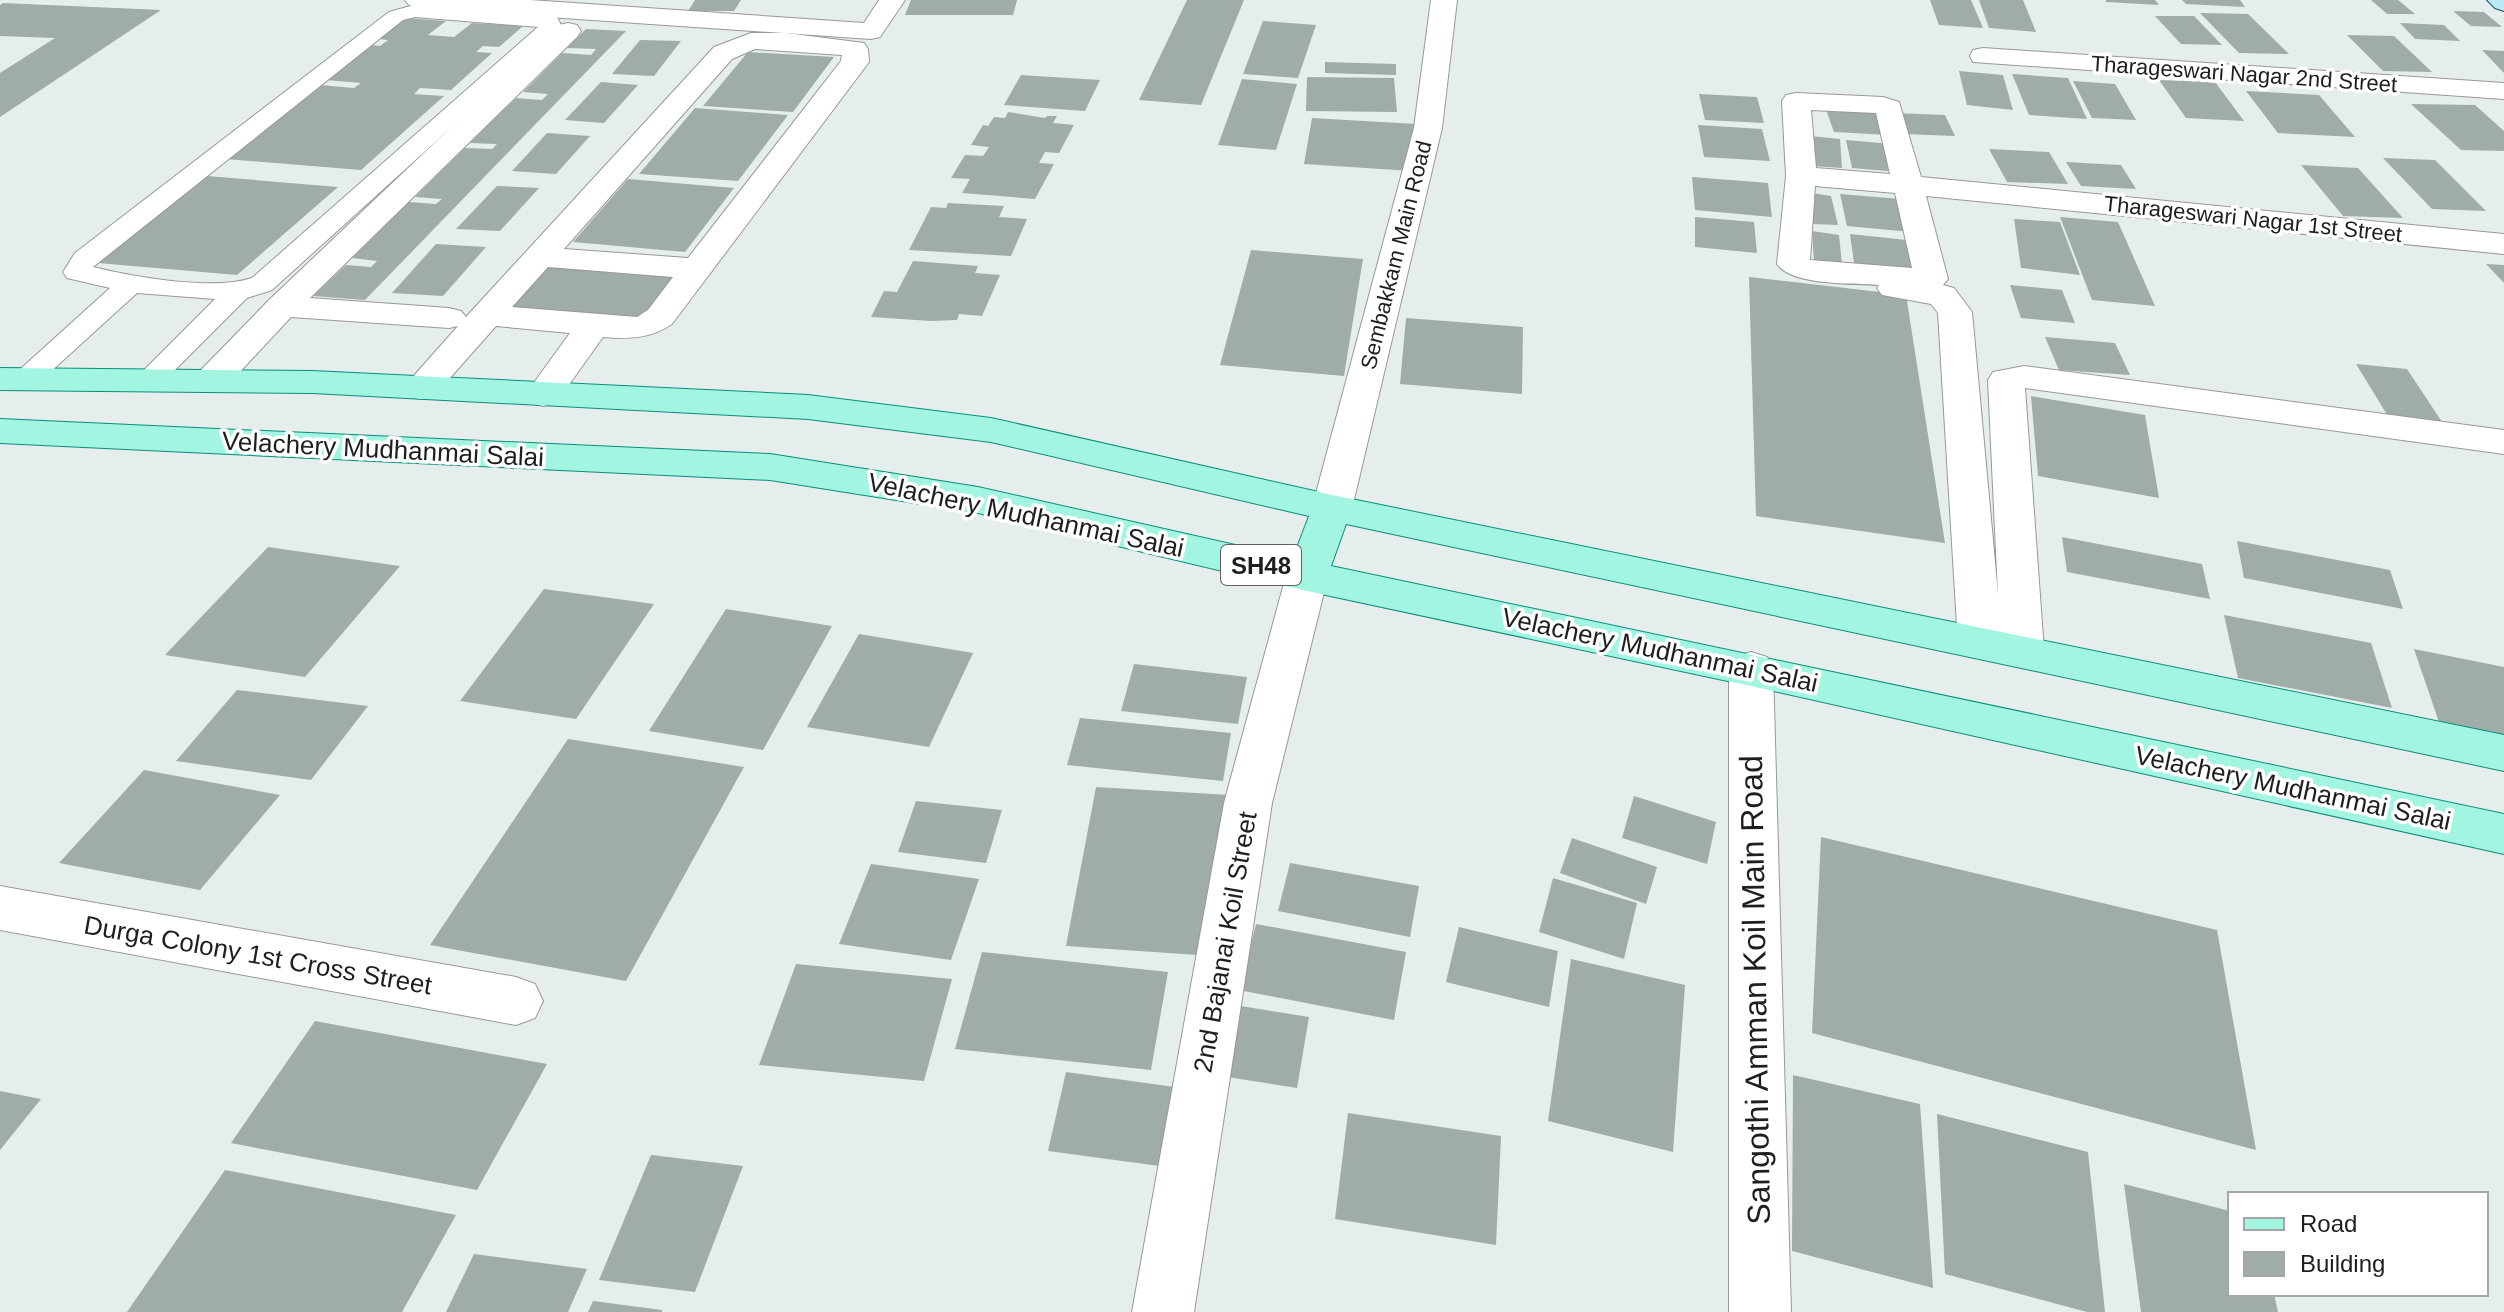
<svg xmlns="http://www.w3.org/2000/svg" width="2504" height="1312" viewBox="0 0 2504 1312" font-family="Arial,sans-serif">
<style>
.building{fill:#a0aca8}
.lines{fill:none;stroke-linecap:round;stroke-linejoin:round}
.lane-casing{stroke:#989898;stroke-width:2}
.street-casing{stroke:#989898;stroke-width:2}
.secondary-casing{stroke:#0c516e;stroke-width:2}
.primary-casing{stroke:#0a8e7a;stroke-width:2}
.lane{fill:#fff;fill-rule:evenodd}
.street{fill:#fff;fill-rule:evenodd}
.secondary{fill:#bce8f5;fill-rule:evenodd}
.primary{fill:#a2f5e1;fill-rule:evenodd}
.labels{text-anchor:middle;dominant-baseline:central;stroke-width:7;stroke-linejoin:round;paint-order:stroke}
.far-street-label{font-size:22px;fill:#1e1e1e;stroke:#fff}
.shield{fill:#fff;stroke:#626262;stroke-width:2}
.shield-label{font-size:24px;font-weight:bold;fill:#1e1e1e}
.street-label{font-size:26px;fill:#1e1e1e;stroke:#fff}
.near-street-label{font-size:32px;fill:#1e1e1e;stroke:#fff}
</style>
<rect width="100%" height="100%" fill="#e5eeed"/>
<g class="building">
<path d="M695,0H741L734,11H688Z"/>
<path d="M911,0H1017L1013,15H905Z"/>
<path d="M1187,0H1244L1201,105L1139,100Z"/>
<path d="M1930,0H1971L1983,28L1939,25Z"/>
<path d="M1979,0H2023L2036,32L1989,28Z"/>
<path d="M2106,0H2155L2159,5L2106,2Z"/>
<path d="M2182,0H2240L2245,7L2186,4Z"/>
<path d="M2371,0H2398L2415,14H2387Z"/>
<path d="M3,3L161,10L0,117V73L55,38L0,36V5Z"/>
<path d="M2453,11L2484,12L2502,27L2471,26Z"/>
<path d="M2200,13L2248,14L2289,54L2239,53Z"/>
<path d="M2155,16H2194L2222,45L2181,44Z"/>
<path d="M405,18L446,21L428,35L454,37L472,23L523,26L499,47L483,46L476,52L492,53L451,90L420,88L414,94L444,96L361,170L226,159L320,85L354,88L361,83L326,80L371,45L380,46L388,40L379,39Z"/>
<path d="M1263,21L1316,25L1298,78L1243,74Z"/>
<path d="M2400,23L2444,25L2460,41L2415,39Z"/>
<path d="M586,29L626,31L365,300L313,296L346,265L371,267L377,261L352,258L409,202L436,204L442,199L415,197L465,148L492,149L497,144L470,143L516,98L542,100L548,94L523,92L562,53L591,55L596,49L567,48Z"/>
<path d="M2347,35L2394,36L2432,72L2383,71Z"/>
<path d="M640,40L681,41L654,76L612,74Z"/>
<path d="M2482,50L2504,51V73Z"/>
<path d="M748,52L834,57L793,112L703,106Z"/>
<path d="M1325,62L1396,64V75L1325,73Z"/>
<path d="M1959,71L2003,75L2013,110L1967,105Z"/>
<path d="M2012,74L2068,78L2087,119L2029,115Z"/>
<path d="M1021,75L1100,80L1085,111L1004,105Z"/>
<path d="M1307,77L1394,78L1397,112L1306,111Z"/>
<path d="M1242,79L1297,84L1276,150L1218,145Z"/>
<path d="M2159,80L2215,82L2244,121L2186,118Z"/>
<path d="M2073,81L2115,84L2136,120L2092,118Z"/>
<path d="M601,82L638,85L604,123L565,120Z"/>
<path d="M2246,91L2319,95L2355,137L2278,133Z"/>
<path d="M1699,94L1757,97L1764,123L1705,120Z"/>
<path d="M2411,104L2475,105L2504,131V151L2461,150Z"/>
<path d="M1825,107L1879,110L1888,135L1834,132Z"/>
<path d="M695,108L788,115L738,181L639,174Z"/>
<path d="M1008,112L1045,118L1047,116H1057L1053,123L1074,125L1059,153L1045,152L1039,163L1054,164L1035,199L962,193L970,179L951,178L965,155L983,156L989,147L971,145L983,125L988,126L994,117L1005,118Z"/>
<path d="M1894,113L1945,115L1955,136L1904,134Z"/>
<path d="M1312,118L1416,124L1412,171L1304,164Z"/>
<path d="M1698,125L1762,129L1770,161L1704,157Z"/>
<path d="M547,133L590,136L556,174L512,171Z"/>
<path d="M1810,136L1840,139L1842,168L1812,166Z"/>
<path d="M1846,140L1892,144L1899,172L1852,168Z"/>
<path d="M1989,149L2049,152L2068,184L2007,182Z"/>
<path d="M2383,158L2435,160L2486,211L2432,209Z"/>
<path d="M2066,162L2121,165L2136,189L2081,186Z"/>
<path d="M2301,165L2358,168L2403,218L2343,216Z"/>
<path d="M207,176L338,187L237,275L98,263Z"/>
<path d="M1692,177L1768,183L1772,217L1695,210Z"/>
<path d="M628,179L734,188L685,252L573,242Z"/>
<path d="M497,186L539,188L500,231L456,229Z"/>
<path d="M1811,193L1831,196L1838,225L1813,224Z"/>
<path d="M1840,194L1901,199L1911,232L1847,226Z"/>
<path d="M948,203L1004,206L999,217L1027,219L1011,256L909,250L931,207L946,208Z"/>
<path d="M1695,217L1754,222L1757,253L1695,247Z"/>
<path d="M2060,217L2118,222L2155,306L2092,300Z"/>
<path d="M2014,219L2060,222L2080,275L2021,268Z"/>
<path d="M1812,231L1839,235L1842,264L1814,262Z"/>
<path d="M1850,234L1907,240L1914,276L1855,270Z"/>
<path d="M436,244L486,247L443,296L392,293Z"/>
<path d="M1251,250L1363,259L1344,376L1220,365Z"/>
<path d="M913,261L978,266L975,273L1000,275L982,316L959,314L957,320L931,321L871,317L884,291L897,292Z"/>
<path d="M541,264L684,276L651,319L504,307Z"/>
<path d="M2486,264L2504,265V283Z"/>
<path d="M1749,277L1906,295L1945,543L1756,516Z"/>
<path d="M2010,285L2062,290L2075,323L2021,318Z"/>
<path d="M1406,318L1523,327L1522,394L1400,384Z"/>
<path d="M2045,337L2115,343L2130,375L2059,370Z"/>
<path d="M2356,364L2407,369L2444,425L2391,421Z"/>
<path d="M2031,396L2145,415L2159,498L2038,476Z"/>
<path d="M2062,537L2202,564L2210,599L2067,572Z"/>
<path d="M2237,541L2390,570L2403,609L2244,578Z"/>
<path d="M268,547L400,566L305,677L165,655Z"/>
<path d="M544,589L654,604L576,719L460,701Z"/>
<path d="M726,609L832,626L763,750L649,731Z"/>
<path d="M2224,615L2371,643L2392,708L2238,678Z"/>
<path d="M859,634L973,653L929,747L807,727Z"/>
<path d="M2414,649L2504,667V741L2441,728Z"/>
<path d="M1134,664L1247,677L1238,724L1121,711Z"/>
<path d="M237,690L368,706L311,780L176,761Z"/>
<path d="M1080,718L1231,733L1223,781L1067,765Z"/>
<path d="M568,739L744,767L626,981L430,945Z"/>
<path d="M144,770L280,795L200,890L59,863Z"/>
<path d="M1096,787L1229,795L1212,956L1066,946Z"/>
<path d="M1634,796L1716,822L1707,864L1622,838Z"/>
<path d="M916,801L1002,810L986,863L898,852Z"/>
<path d="M1821,837L2217,930L2256,1150L1812,1033Z"/>
<path d="M1572,838L1657,867L1646,904L1560,873Z"/>
<path d="M1290,863L1419,886L1410,937L1278,911Z"/>
<path d="M871,864L979,879L951,960L839,944Z"/>
<path d="M1553,878L1637,903L1624,959L1539,932Z"/>
<path d="M1256,924L1406,952L1394,1020L1239,990Z"/>
<path d="M1459,927L1558,951L1549,1007L1446,982Z"/>
<path d="M982,952L1168,972L1151,1070L955,1049Z"/>
<path d="M1571,959L1685,985L1673,1152L1548,1121Z"/>
<path d="M796,964L952,979L924,1081L759,1065Z"/>
<path d="M1228,1004L1309,1017L1297,1088L1214,1075Z"/>
<path d="M315,1021L547,1064L477,1190L231,1143Z"/>
<path d="M1066,1072L1182,1088L1167,1167L1048,1151Z"/>
<path d="M1793,1075L1920,1104L1933,1288L1792,1251Z"/>
<path d="M0,1091L41,1099L0,1150Z"/>
<path d="M1348,1113L1501,1136L1496,1245L1335,1219Z"/>
<path d="M1937,1114L2088,1152L2105,1312H2087L1945,1274Z"/>
<path d="M651,1155L743,1166L695,1292L599,1280Z"/>
<path d="M225,1170L456,1215L402,1312H127Z"/>
<path d="M2124,1184L2230,1211V1294H2274L2278,1312H2141Z"/>
<path d="M474,1254L587,1269L568,1312H446Z"/>
<path d="M593,1301L662,1310V1312H588Z"/>
</g>
<g class="lines">
<defs>
<path id="lane" d="M414,5L549,16L557,17L562,27L272,290L247,298L158,387L148,390L138,387L133,381L215,299L137,293L36,385L26,388L16,385L11,379L16,373L110,288L67,278L63,272L75,253L389,12ZM415,17L538,27L252,278C213,291 134,277 93,267L403,20Z"/>
<g id="street">
<path d="M405,0H530L864,23L879,0H905L880,37L871,39L418,8L409,5Z"/>
<path d="M1431,0H1457L1442,128L1352,508L1346,517L1332,521L1318,517L1312,508L1414,128Z"/>
<path d="M568,23L577,25L581,31L577,37L310,298L449,308L461,311L466,317L714,47L751,33H786L864,43L868,49L869,62L672,324C650,339 629,339 603,337L556,403L543,406L530,403L525,395L570,333L496,326L434,396L421,399L408,396L403,388L458,326L449,328L291,317L224,389L211,392L198,389L193,381L198,373L270,299L559,25ZM755,49L842,55L841,61L688,258L564,249L732,59ZM548,267L673,277L648,310L637,317L512,307Z"/>
<path d="M1983,48L2504,83V99L1973,62L1970,56L1973,50Z"/>
<path d="M1796,93L1883,97L1899,102L1921,177L2504,234V254L1926,196L1948,279L1943,285L1954,288L1972,312L1998,595L1988,380L1993,372L2024,366L2504,430V454L2025,388L2044,651L2038,662L2022,667L2006,662L2000,646L1995,653L1980,658L1965,653L1958,642L1938,313L1931,304L1882,295L1877,288L1879,285C1853,283 1792,286 1777,264L1786,176L1782,101L1786,95ZM1811,110L1876,113L1890,174L1816,168ZM1815,186L1895,193L1912,268L1810,260Z"/>
<path d="M1307,561L1322,566L1328,576L1272,803L1194,1312H1132L1224,803L1286,576L1292,566Z"/>
<path d="M1751,652L1767,657L1773,669L1791,1312H1729V669L1735,657Z"/>
<path d="M0,886L516,977L535,984L543,1001L535,1018L516,1025L0,930Z"/>
</g>
<path id="secondary" d="M2487,0H2504V11L2495,8Z"/>
<path id="primary" d="M0,368L312,371L808,395L991,418L1332,495L2504,735V771L1346,524L1331,566L2504,814V854L1751,686L1307,591L978,513L770,480L0,443V419L770,454L978,487L1293,558L1309,516L991,442L808,419L312,393L0,390Z"/>
</defs>
<use href="#lane" class="lane-casing"/>
<use href="#street" class="street-casing"/>
<use href="#secondary" class="secondary-casing"/>
<use href="#primary" class="primary-casing"/>
<use href="#lane" class="lane"/>
<use href="#street" class="street"/>
<use href="#secondary" class="secondary"/>
<use href="#primary" class="primary"/>
</g>
<g class="labels">
<g class="far-street-label">
<text transform="translate(2244 74) rotate(4)">Tharageswari Nagar 2nd Street</text>
<text transform="translate(2253 219) rotate(6)">Tharageswari Nagar 1st Street</text>
<text transform="translate(1396 255) rotate(-76)">Sembakkam Main Road</text>
</g>
<rect class="shield" x="1221" y="545" width="80" height="40" rx="6"/>
<g class="shield-label">
<text x="1261" y="565">SH48</text>
</g>
<g class="street-label">
<text transform="translate(383 449) rotate(3)">Velachery Mudhanmai Salai</text>
<text transform="translate(1026 515) rotate(12)">Velachery Mudhanmai Salai</text>
<text transform="translate(1660 650) rotate(12)">Velachery Mudhanmai Salai</text>
<text transform="translate(2293 788) rotate(12)">Velachery Mudhanmai Salai</text>
<text transform="translate(1225 942) rotate(-80)">2nd Bajanai Koil Street</text>
<text transform="translate(258 955) rotate(10)">Durga Colony 1st Cross Street</text>
</g>
<g class="near-street-label">
<text transform="translate(1755 990) rotate(-91)">Sangothi Amman Koil Main Road</text>
</g>
</g>
<rect x="2228" y="1192" width="260" height="104" fill="#ffffff" stroke="#a5a5a5" stroke-width="2"/>
<rect x="2244" y="1218" width="40" height="12" fill="#a2f5e1" stroke="#a5a5a5" stroke-width="2"/>
<text x="2300" y="1232" font-size="24" fill="#1e1e1e">Road</text>
<rect x="2244" y="1252" width="40" height="24" fill="#a0aca8" stroke="#a5a5a5" stroke-width="2"/>
<text x="2300" y="1272" font-size="24" fill="#1e1e1e">Building</text>
</svg>
